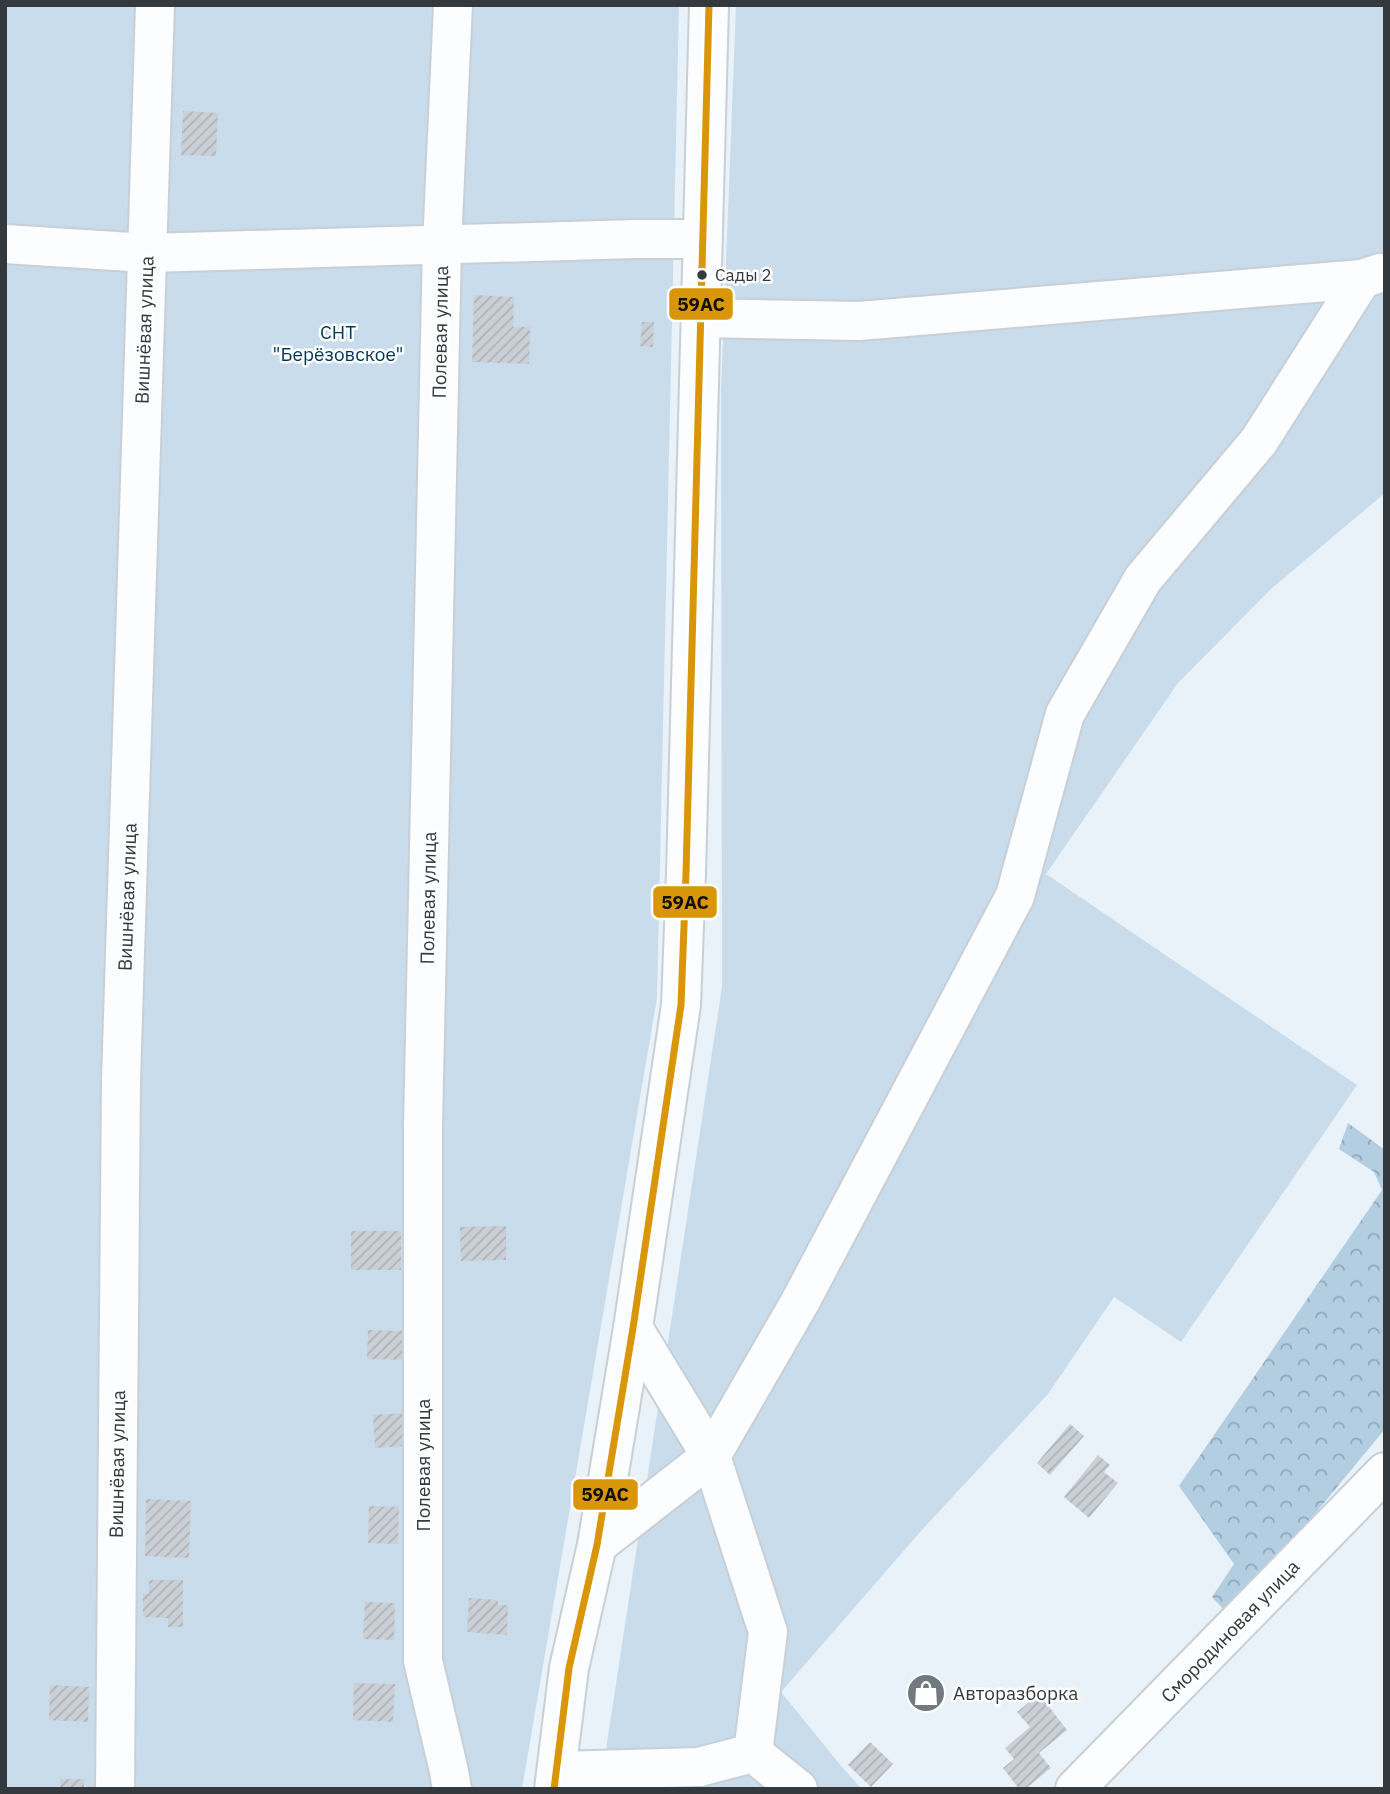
<svg xmlns="http://www.w3.org/2000/svg" width="1390" height="1794" viewBox="0 0 1390 1794" font-family="'IBM Plex Sans',sans-serif">
<style>
.green{fill:#c8dceb}
.forest{fill:url(#forest-crowns)}
.building{fill:url(#building-hatch)}
.lines{fill:none;stroke-linecap:round;stroke-linejoin:round}
.minor-casing{stroke:#c8cfd5;stroke-width:42}
.minor{stroke:#fcfdfe;stroke-width:38}
.bus-1-casing{stroke:#fff;stroke-width:12}
.bus-1{stroke:#da9609;stroke-width:7}
.bus-dot{fill:#33393d;stroke:#fff;stroke-width:2.5}
.labels{text-anchor:middle;dominant-baseline:central;stroke-width:5;stroke-linejoin:round;paint-order:stroke}
.bus-label{font-size:17px;fill:#33393d;stroke:#fff;text-anchor:start}
.street-label{font-size:19px;fill:#33393d;stroke:#fff}
.park-label{font-size:19px;fill:#013654;stroke:#fff}
.poi-label{font-size:19px;fill:#33393d;stroke:#fff;text-anchor:start}
.line-badge{stroke:#fff;stroke-width:2.5}
.pale-badge-label{font-size:19px;text-anchor:middle;font-weight:bold;fill:#111}
</style>
<defs>
<pattern id="forest-crowns" width="20" height="18" patternUnits="userSpaceOnUse" patternTransform="scale(1.75)"><rect width="20" height="18" fill="#b3cde1"/><path d="M2 6a3 3 0 1 1 6 0M12 15a3 3 0 1 1 6 0" fill="none" stroke="#92a7b8"/></pattern>
<pattern id="building-hatch" width="6" height="6" patternUnits="userSpaceOnUse" patternTransform="scale(1.75)"><rect width="6" height="6" fill="#cad0d6"/><path d="M-1 1l2-2M0 6l6-6M5 7l2-2" fill="none" stroke="#aeb3b9"/></pattern>
</defs>
<rect width="100%" height="100%" fill="#e9f2f9"/>
<g class="green">
<path d="M5,5H679L657,998L522,1789H5Z"/>
<path d="M736,5H1385V493L1272,588L1178,683L1046,874L1357,1085L1181,1342L1114,1297L1048,1394L921,1531L781,1692L842,1767L862,1789H600L722,987L721,392Z"/>
</g>
<path class="forest" d="M1348,1123L1385,1150V1429L1309,1521L1227,1613L1212,1597L1234,1564L1179,1486L1382,1190L1374,1172L1339,1149Z"/>
<g class="building">
<path d="M183,111L218,113L216,156L181,155Z"/>
<path d="M474,295L514,297L513,327H530L529,364L472,362Z"/>
<path d="M642,322H654L653,347L640,346Z"/>
<path d="M506,1226V1260L461,1261L460,1227Z"/>
<rect x="351" y="1231" width="50" height="39"/>
<path d="M368,1330L403,1331L402,1360L367,1359Z"/>
<path d="M406,1413L407,1446L375,1448L373,1415Z"/>
<path d="M1070,1424L1084,1436L1050,1475L1037,1463Z"/>
<path d="M1098,1455L1110,1465L1104,1472L1118,1483L1089,1518L1064,1497Z"/>
<path d="M146,1499L191,1501L189,1558L145,1556Z"/>
<path d="M369,1506L399,1507L398,1544L368,1543Z"/>
<path d="M149,1580H183V1627H168V1618L143,1617V1594H149Z"/>
<path d="M469,1598L498,1600V1605H508L507,1635L467,1632Z"/>
<path d="M365,1602L395,1603L394,1640L363,1639Z"/>
<path d="M354,1683L395,1684L393,1722L353,1720Z"/>
<path d="M50,1685L89,1687L88,1722L49,1720Z"/>
<path d="M1039,1694L1067,1730L1039,1753L1051,1768L1025,1789H1019L1003,1768L1014,1759L1005,1748L1030,1727L1017,1712Z"/>
<path d="M870,1742L893,1764L871,1787L848,1765Z"/>
<rect x="60" y="1779" width="24" height="10"/>
</g>
<g class="lines">
<defs>
<g id="minor">
<path d="M5,244L147,253L635,239H702"/>
<path d="M701,318L859,321L1362,279L1380,273"/>
<path d="M633,1328L711,1456L768,1632L753,1753L798,1789"/>
<path d="M597,1545L711,1456L800,1302L1015,896L1065,714L1143,579L1259,441L1362,279"/>
<path d="M557,1771L699,1767L753,1753"/>
<path d="M115,1789L121,1080L155,5"/>
<path d="M452,1789L449,1771L423,1661V1127L442,245L453,5"/>
<path d="M554,1789L569,1668L597,1545L633,1328L681,1005L686,873L709,5"/>
<path d="M1075,1789L1385,1472"/>
</g>
</defs>
<use href="#minor" class="minor-casing"/>
<use href="#minor" class="minor"/>
<defs>
<path id="bus-1" d="M554,1789L569,1668L597,1545L633,1328L681,1005L686,873L709,5"/>
</defs>
<use href="#bus-1" class="bus-1-casing"/>
<use href="#bus-1" class="bus-1"/>
</g>
<defs>
<symbol id="shop-disc" viewBox="-11 -11 22 22"><circle r="9.5" fill="#737a7f" stroke="#fff"/><path d="M-5-2.5h2.3a2.7 3.5 0 0 1 5.4 0H5L5.5 6h-11ZM-1.5-2.5h3a1.5 2.3 0 0 0-3 0Z" fill="#fff"/></symbol>
</defs>
<g fill-rule="evenodd">
<use href="#shop-disc" x="904" y="1671" width="44" height="44"/>
</g>
<circle class="bus-dot" cx="702" cy="275" r="6"/>
<g class="labels">
<g class="bus-label">
<text x="715" y="275">Сады 2</text>
</g>
<g class="street-label">
<text transform="translate(144 330) rotate(-88)">Вишнёвая улица</text>
<text transform="translate(440 332) rotate(-89)">Полевая улица</text>
<text transform="translate(127 897) rotate(-88)">Вишнёвая улица</text>
<text transform="translate(428 898) rotate(-89)">Полевая улица</text>
<text transform="translate(117 1464) rotate(-89)">Вишнёвая улица</text>
<text transform="translate(423 1465) rotate(-90)">Полевая улица</text>
<text transform="translate(1230 1631) rotate(-46)">Смородиновая улица</text>
</g>
<g class="park-label">
<text x="338" y="332">СНТ<tspan x="338" dy="22">"Берёзовское"</tspan></text>
</g>
<g class="poi-label">
<text x="953" y="1693">Авторазборка</text>
</g>
</g>
<g class="line-badge">
<rect x="668" y="287" width="66" height="34" rx="7" fill="#da9609"/>
<rect x="652" y="885" width="66" height="34" rx="7" fill="#da9609"/>
<rect x="572" y="1478" width="67" height="33" rx="7" fill="#da9609"/>
</g>
<g class="pale-badge-label">
<text x="701" y="311">59АС</text>
<text x="685" y="909">59АС</text>
<text x="605" y="1501">59АС</text>
</g>
<rect width="1390" height="1794" fill="none" stroke="#33393d" stroke-width="14"/>
</svg>
